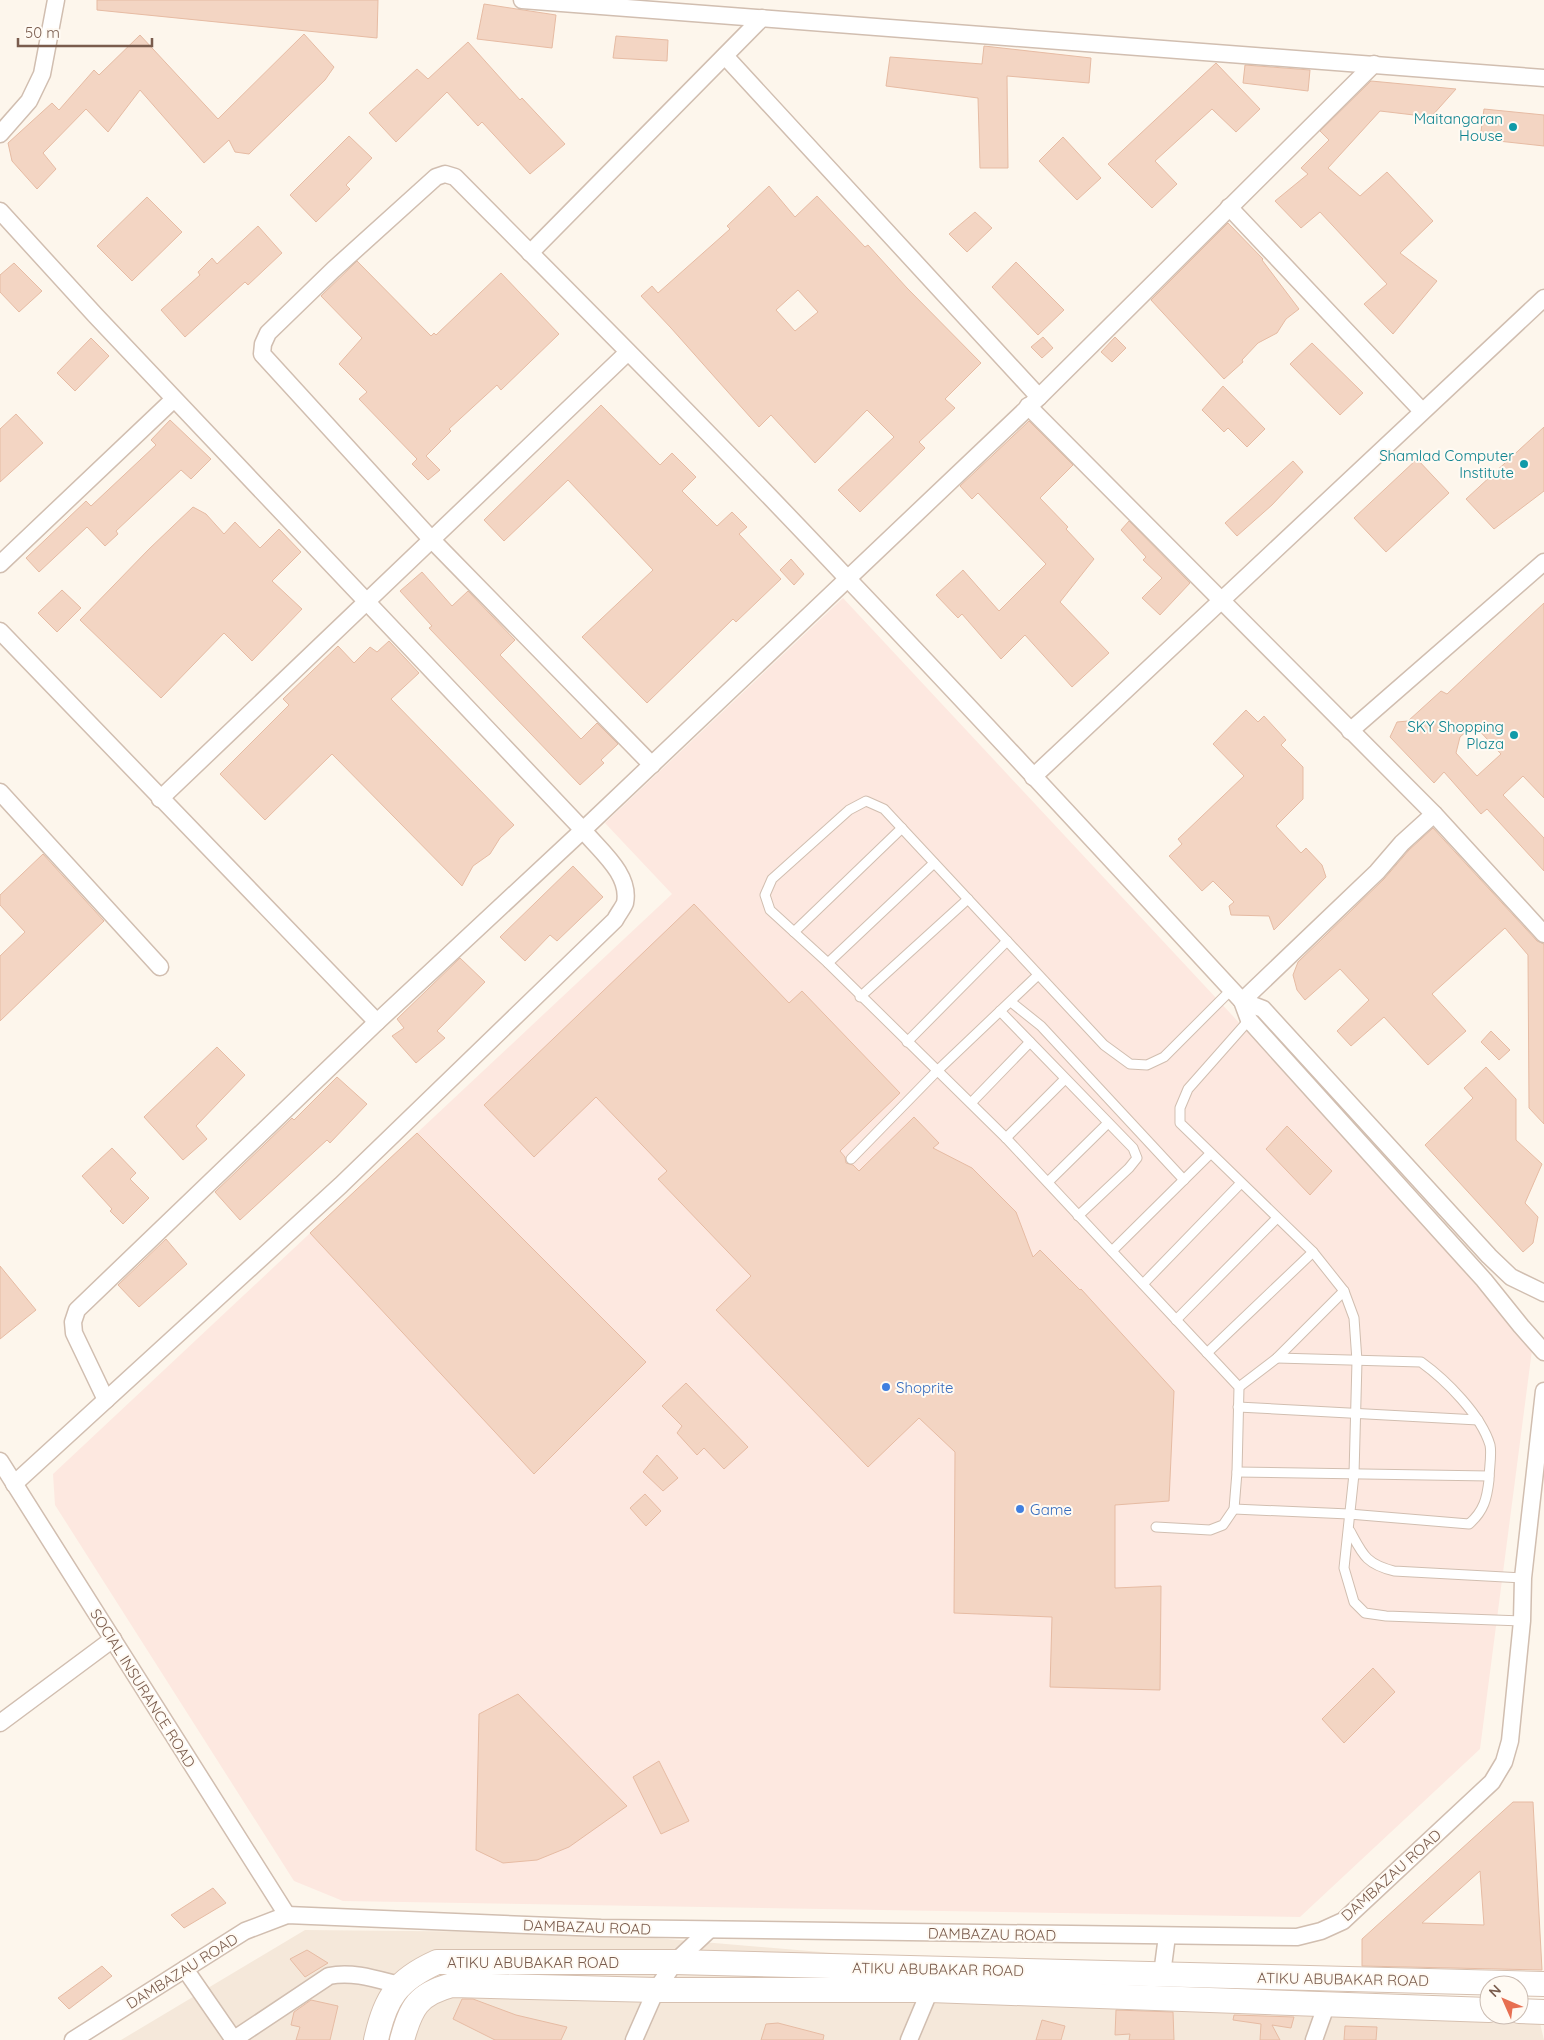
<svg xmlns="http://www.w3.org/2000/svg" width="1544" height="2040" viewBox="0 0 1544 2040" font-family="Quicksand,sans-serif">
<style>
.residential{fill:#f5e8da}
.commercial{fill:#fde8e0}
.building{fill:#f3d5c3;stroke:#e6bba3;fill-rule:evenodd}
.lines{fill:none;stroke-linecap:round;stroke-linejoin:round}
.lane-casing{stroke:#d1beb0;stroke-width:11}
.street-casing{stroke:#d1beb0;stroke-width:19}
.secondary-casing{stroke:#d6c0b0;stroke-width:26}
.lane{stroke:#fff;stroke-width:9}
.street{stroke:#fff;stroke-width:16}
.secondary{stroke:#fff;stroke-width:24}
.culture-dot{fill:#0f9aa8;stroke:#fffaf3;stroke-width:2}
.shop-dot{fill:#3f7fe0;stroke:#fffaf3;stroke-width:2}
.labels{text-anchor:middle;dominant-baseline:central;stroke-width:4;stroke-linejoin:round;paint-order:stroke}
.culture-label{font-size:15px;fill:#0d838f;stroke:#fffaf3;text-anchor:end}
.shop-label{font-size:15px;fill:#366cbe;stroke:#fffaf3;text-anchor:start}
.street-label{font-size:15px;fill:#7a5c4d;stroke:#fffaf3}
</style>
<rect width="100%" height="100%" fill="#fdf6ec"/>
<path class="residential" d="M305,1930L597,1933L1139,1979L1489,2012V2015H1519L1540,2023L1544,2040H121Z"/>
<path class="commercial" d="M843,598L1508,1311L1532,1350L1480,1749L1300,1917L343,1901L294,1881L55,1505L53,1474L672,894L605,823Z"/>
<g class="building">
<path d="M97,0H378L377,38L97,10Z"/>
<path d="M484,4L556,15L552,48L477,39Z"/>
<path d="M304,34L334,67L325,80L249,154L235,152L229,140L204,163L140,90L108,132L86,109L43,153L56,169L37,189L12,161L8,143L52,103L59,110L94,70L99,75L140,35L218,119Z"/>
<path d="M616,36L668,40L667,61L613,58Z"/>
<path d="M468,42L520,100L522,98L565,144L530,174L482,122L478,126L447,92L396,142L369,113L417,69L428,79Z"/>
<path d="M984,46L1091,58L1089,83L1007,76L1008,168H980L978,98L886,86L890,57L982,64Z"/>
<path d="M1216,63L1260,109L1236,132L1212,109L1155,161L1177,184L1152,208L1108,164Z"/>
<path d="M1245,65L1310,70L1308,91L1243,83Z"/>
<path d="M1371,81L1456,89L1431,117L1380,111L1328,168L1360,196L1387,172L1433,221L1400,253L1437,281L1393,334L1364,304L1387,284L1320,212L1301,228L1275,201L1308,174L1301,168L1329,140L1320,131Z"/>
<path d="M1484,109L1544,115V146L1480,139Z"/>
<path d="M349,136L372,158L346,185L350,189L316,222L290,195Z"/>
<path d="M1063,137L1101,178L1077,200L1039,161Z"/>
<path d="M769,186L795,217L817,196L865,247L868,245L907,288L981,363L945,399L955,408L919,442L925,448L860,512L838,490L894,437L867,410L815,463L771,415L759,427L671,328L641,296L652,286L658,293L730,229L727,226ZM798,290L818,312L795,331L776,310Z"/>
<path d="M147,197L182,232L132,281L97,246Z"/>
<path d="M975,212L992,228L967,252L949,234Z"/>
<path d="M1228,223L1263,259L1262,260L1299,309L1286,319L1277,333L1258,343L1242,360L1243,362L1224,379L1151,300Z"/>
<path d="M258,226L282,253L248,285L245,282L185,337L161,310L200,275L198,272L212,258L217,264Z"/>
<path d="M357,261L431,336L434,333L436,335L501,273L559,334L501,390L497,385L449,429L451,431L426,456L440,470L428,480L412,464L417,459L359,399L367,392L339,364L362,338L321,296Z"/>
<path d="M1016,262L1064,310L1038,335L992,287Z"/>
<path d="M14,263L42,291L19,312L0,292V275Z"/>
<path d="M1043,337L1053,348L1042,358L1031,347Z"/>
<path d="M1115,337L1126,348L1112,362L1101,352Z"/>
<path d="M91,338L109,356L75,391L57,373Z"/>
<path d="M1312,343L1363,393L1340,415L1290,364Z"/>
<path d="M1223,386L1265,429L1247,447L1228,428L1224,432L1202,410Z"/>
<path d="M601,405L660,465L672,453L696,477L682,491L717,526L732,512L747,527L739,534L781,579L736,622L733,619L647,703L582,637L653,570L568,480L504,541L484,520Z"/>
<path d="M16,414L43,443L0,482V429Z"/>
<path d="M170,420L211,459L191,479L181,470L116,531L118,534L105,546L87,527L39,572L26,558L86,501L91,506L156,445L151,440Z"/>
<path d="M1029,421L1073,465L1040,498L1068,527L1066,529L1094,559L1060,602L1109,653L1072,687L1025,635L1001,659L962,614L958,618L936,595L963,570L999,611L1046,564L978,493L972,499L960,486Z"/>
<path d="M1544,427V491L1494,529L1466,499Z"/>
<path d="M1417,459L1449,493L1386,552L1354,518Z"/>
<path d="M1293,461L1303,472L1272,505L1237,536L1225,523Z"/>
<path d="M193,507L206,514L224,534L235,522L260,548L279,529L301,552L272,581L302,609L252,661L224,633L161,698L80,620L149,549Z"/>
<path d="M1129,521L1190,583L1160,615L1142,598L1162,578L1143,560L1146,557L1121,530Z"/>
<path d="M791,559L804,574L794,585L780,570Z"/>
<path d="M422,572L452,606L468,591L515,640L500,655L581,739L597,723L618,744L601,760L604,763L580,785L429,628L432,626L400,591Z"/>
<path d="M62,590L81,608L57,632L38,613Z"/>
<path d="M1544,603V798L1523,776L1503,795L1544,838V871L1487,809L1481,814L1444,772L1434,783L1390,737L1397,722L1408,721L1441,691L1447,694ZM1474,725L1501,754L1477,776L1456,753L1460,737Z"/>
<path d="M389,641L419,673L391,699L514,825L500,838L490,854L473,866L462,886L332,754L265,820L220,774L289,705L283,699L338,646L354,663L370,647L377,652Z"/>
<path d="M1246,710L1258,722L1264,716L1286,740L1281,745L1303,767V799L1276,826L1301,853L1306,848L1322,865L1326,877L1274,930L1269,916L1231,915L1229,906L1234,902L1213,881L1202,891L1169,856L1182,844L1178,839L1244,776L1213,744Z"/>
<path d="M1433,828L1537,941L1544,944V1124L1529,1108L1528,955L1505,928L1432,994L1466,1031L1428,1065L1384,1017L1351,1046L1337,1031L1369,1000L1340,969L1305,1000L1297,990L1293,975L1298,962L1384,879L1409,850Z"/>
<path d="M43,854L104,921L0,1021V956L25,932L0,905V895Z"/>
<path d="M573,866L603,897L557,941L550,935L525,961L500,937Z"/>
<path d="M694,904L789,1003L802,991L900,1093L840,1151L845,1157L846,1163L853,1165L859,1171L914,1117L939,1143L933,1148L972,1168L1016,1212L1033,1257L1040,1250L1080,1290L1081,1289L1174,1391L1169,1501L1115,1505V1588L1161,1586L1160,1690L1050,1687L1052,1617L954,1613L955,1452L919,1418L868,1467L716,1310L751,1276L658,1179L667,1171L596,1097L534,1157L484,1105Z"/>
<path d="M460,958L485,982L437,1031L445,1038L416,1063L392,1036L404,1028L397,1019Z"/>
<path d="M1491,1031L1510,1050L1499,1060L1481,1042Z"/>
<path d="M217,1047L245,1075L196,1126L207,1139L183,1160L144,1117Z"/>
<path d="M1486,1067L1516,1099V1140L1542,1164L1525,1203L1538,1217L1533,1243L1523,1252L1425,1145L1473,1098L1464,1088Z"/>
<path d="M337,1077L367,1104L330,1143L327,1140L240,1220L215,1192L292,1118L294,1120Z"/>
<path d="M1287,1126L1332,1171L1310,1195L1266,1149Z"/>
<path d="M417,1133L646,1362L534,1474L310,1233Z"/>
<path d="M112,1148L136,1173L130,1179L149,1198L123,1224L110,1211L112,1209L82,1176Z"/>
<path d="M166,1239L187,1264L139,1307L118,1285Z"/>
<path d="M0,1266L36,1310L0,1339Z"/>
<path d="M686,1383L748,1447L724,1469L704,1448L697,1455L677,1433L682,1426L662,1406Z"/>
<path d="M657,1455L678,1478L663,1491L643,1472Z"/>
<path d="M645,1494L661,1511L646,1526L630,1508Z"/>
<path d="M1373,1668L1395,1692L1344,1743L1322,1719Z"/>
<path d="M518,1694L627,1806L569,1847L537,1860L503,1863L476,1850L479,1714Z"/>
<path d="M659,1761L689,1821L661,1834L633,1777Z"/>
<path d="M1513,1802H1533L1542,1970L1362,1966V1939ZM1480,1871L1484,1925L1422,1923Z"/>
<path d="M213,1888L226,1903L184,1928L171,1915Z"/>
<path d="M307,1950L328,1963L305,1977L290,1959Z"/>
<path d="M102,1966L112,1976L69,2009L58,1998Z"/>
<path d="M462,1999H473L516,2015L567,2027L561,2040H495L453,2019Z"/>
<path d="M311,2000L338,2006L330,2040H296L300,2027L291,2025L294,2012Z"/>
<path d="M1116,2010L1173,2012L1174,2040H1129L1130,2034L1115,2035Z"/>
<path d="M1234,2015L1294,2017L1291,2028L1272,2025L1280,2040H1260L1261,2024L1233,2020Z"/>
<path d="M1042,2020L1065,2026L1061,2040H1036Z"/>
<path d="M778,2023L824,2035L823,2040H761L766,2024Z"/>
<path d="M1345,2026L1377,2027L1376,2040H1344Z"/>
</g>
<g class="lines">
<defs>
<g id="lane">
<path d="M794,932L902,828"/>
<path d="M828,963L934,863"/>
<path d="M860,997L968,899"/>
<path d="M1011,1002L1041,1026L1184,1180"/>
<path d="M1000,1011L1133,1148L1137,1158L1129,1168L1078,1216"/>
<path d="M1249,1020L1188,1089L1180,1108V1123L1313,1252L1344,1291L1354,1318L1357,1361L1354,1474L1344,1568L1354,1602L1365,1613L1386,1616L1522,1621"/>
<path d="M907,1042L1007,941"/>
<path d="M971,1103L1030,1042"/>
<path d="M1006,1138L1065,1079"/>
<path d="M851,1159L937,1071L1038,975"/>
<path d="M1048,1182L1108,1123"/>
<path d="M1112,1251L1210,1154"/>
<path d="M1143,1284L1241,1183"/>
<path d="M1176,1320L1277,1218"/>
<path d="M1207,1353L1313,1252"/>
<path d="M1239,1387L1277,1358L1344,1291"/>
<path d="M1238,1407L1478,1420"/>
<path d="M1237,1472L1489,1476"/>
<path d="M1234,1509L1349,1514L1469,1524C1484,1511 1487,1498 1489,1480C1489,1469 1492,1454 1490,1445C1481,1415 1446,1380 1421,1362L1277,1358"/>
<path d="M1156,1527L1210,1530L1223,1525L1234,1509L1237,1472L1239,1387L1006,1138L828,963L770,910L765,895L772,879L849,810L866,801L884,809L1104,1045L1130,1064L1147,1065L1164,1057L1231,990"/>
<path d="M1350,1531C1363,1555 1366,1564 1394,1571L1523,1578"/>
</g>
<g id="street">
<path d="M522,0L1544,78"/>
<path d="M725,56L1039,397"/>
<path d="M0,134L29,101L42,74L56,0"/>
<path d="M1229,207L1422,411"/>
<path d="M0,211L96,316L583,830C599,850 631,874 625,903C623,908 618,914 615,920L341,1185L14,1484"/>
<path d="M530,253L762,18"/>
<path d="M1028,406L1434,814L1544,934"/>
<path d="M0,564L174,399"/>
<path d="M0,631L377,1022"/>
<path d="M1350,731L1544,562"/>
<path d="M652,765L431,539L262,354L263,344L268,333L333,270L436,177L445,174L455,177C587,310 719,442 847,578C980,717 1111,859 1242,1001L1249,1020L1484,1280L1521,1326L1544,1352"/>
<path d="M1033,777L1544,298"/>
<path d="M0,792L160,967"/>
<path d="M160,799L628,352"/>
<path d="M1242,1001L1263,1009L1489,1256L1511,1277L1544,1293"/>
<path d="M1242,1001L1377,872L1402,843L1434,814"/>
<path d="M106,1400L74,1333L73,1322L77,1310L377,1022L583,830L1039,397L1374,64"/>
<path d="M0,1461L287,1915"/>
<path d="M0,1723L113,1639"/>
<path d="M185,1969L234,2040"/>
<path d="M1162,1974L1167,1936"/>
<path d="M73,2040L245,1931L287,1915L601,1928L1297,1937L1321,1931L1343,1921L1492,1782L1504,1762L1510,1741L1522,1621L1523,1578L1544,1391"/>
<path d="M233,2040L329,1976C352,1971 376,1979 399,1985"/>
<path d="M634,2040L656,1990L675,1962L709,1930"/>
<path d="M909,2040L930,1990"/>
<path d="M1314,2040L1326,2006"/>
</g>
<g id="secondary">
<path d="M1519,2011L1544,2012"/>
<path d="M376,2040C385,1998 397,1980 437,1962H675L1544,1984"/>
<path d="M402,2040C411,2007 418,1994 452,1985L656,1990H930L1489,2010"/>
</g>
</defs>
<use href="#lane" class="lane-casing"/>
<use href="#street" class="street-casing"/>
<use href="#secondary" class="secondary-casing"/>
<use href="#lane" class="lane"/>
<use href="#street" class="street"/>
<use href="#secondary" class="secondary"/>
</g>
<g class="culture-dot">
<circle cx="1513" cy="127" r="5"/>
<circle cx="1524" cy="464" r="5"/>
<circle cx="1514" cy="735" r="5"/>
</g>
<g class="shop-dot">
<circle cx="886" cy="1387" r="5"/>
<circle cx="1020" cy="1509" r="5"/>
</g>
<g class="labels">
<g class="culture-label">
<text x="1503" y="118">Maitangaran<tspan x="1503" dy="17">House</tspan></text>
<text x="1514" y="455">Shamlad Computer<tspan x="1514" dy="17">Institute</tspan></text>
<text x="1504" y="726">SKY Shopping<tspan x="1504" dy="17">Plaza</tspan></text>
</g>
<g class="shop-label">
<text x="896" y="1387">Shoprite</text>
<text x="1030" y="1509">Game</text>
</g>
<g class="street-label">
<text transform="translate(143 1688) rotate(58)">SOCIAL INSURANCE ROAD</text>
<text transform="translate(1391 1875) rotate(-42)">DAMBAZAU ROAD</text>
<text transform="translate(587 1927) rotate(2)">DAMBAZAU ROAD</text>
<text transform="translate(992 1934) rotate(1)">DAMBAZAU ROAD</text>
<text x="533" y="1962">ATIKU ABUBAKAR ROAD</text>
<text transform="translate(938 1969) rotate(1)">ATIKU ABUBAKAR ROAD</text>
<text transform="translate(182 1971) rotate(-32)">DAMBAZAU ROAD</text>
<text transform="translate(1343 1979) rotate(1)">ATIKU ABUBAKAR ROAD</text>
</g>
</g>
<g transform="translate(1504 2000) rotate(315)"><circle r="24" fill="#fffaf3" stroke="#cabbb1"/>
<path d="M0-4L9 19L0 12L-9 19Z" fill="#e76f51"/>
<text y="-8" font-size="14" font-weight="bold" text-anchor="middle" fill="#7a5c4d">N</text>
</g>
<path d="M18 38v8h134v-8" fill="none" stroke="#7a5c4d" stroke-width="2.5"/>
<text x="25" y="38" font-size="15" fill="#7a5c4d" stroke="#fffaf3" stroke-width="4" paint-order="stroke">50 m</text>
</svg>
